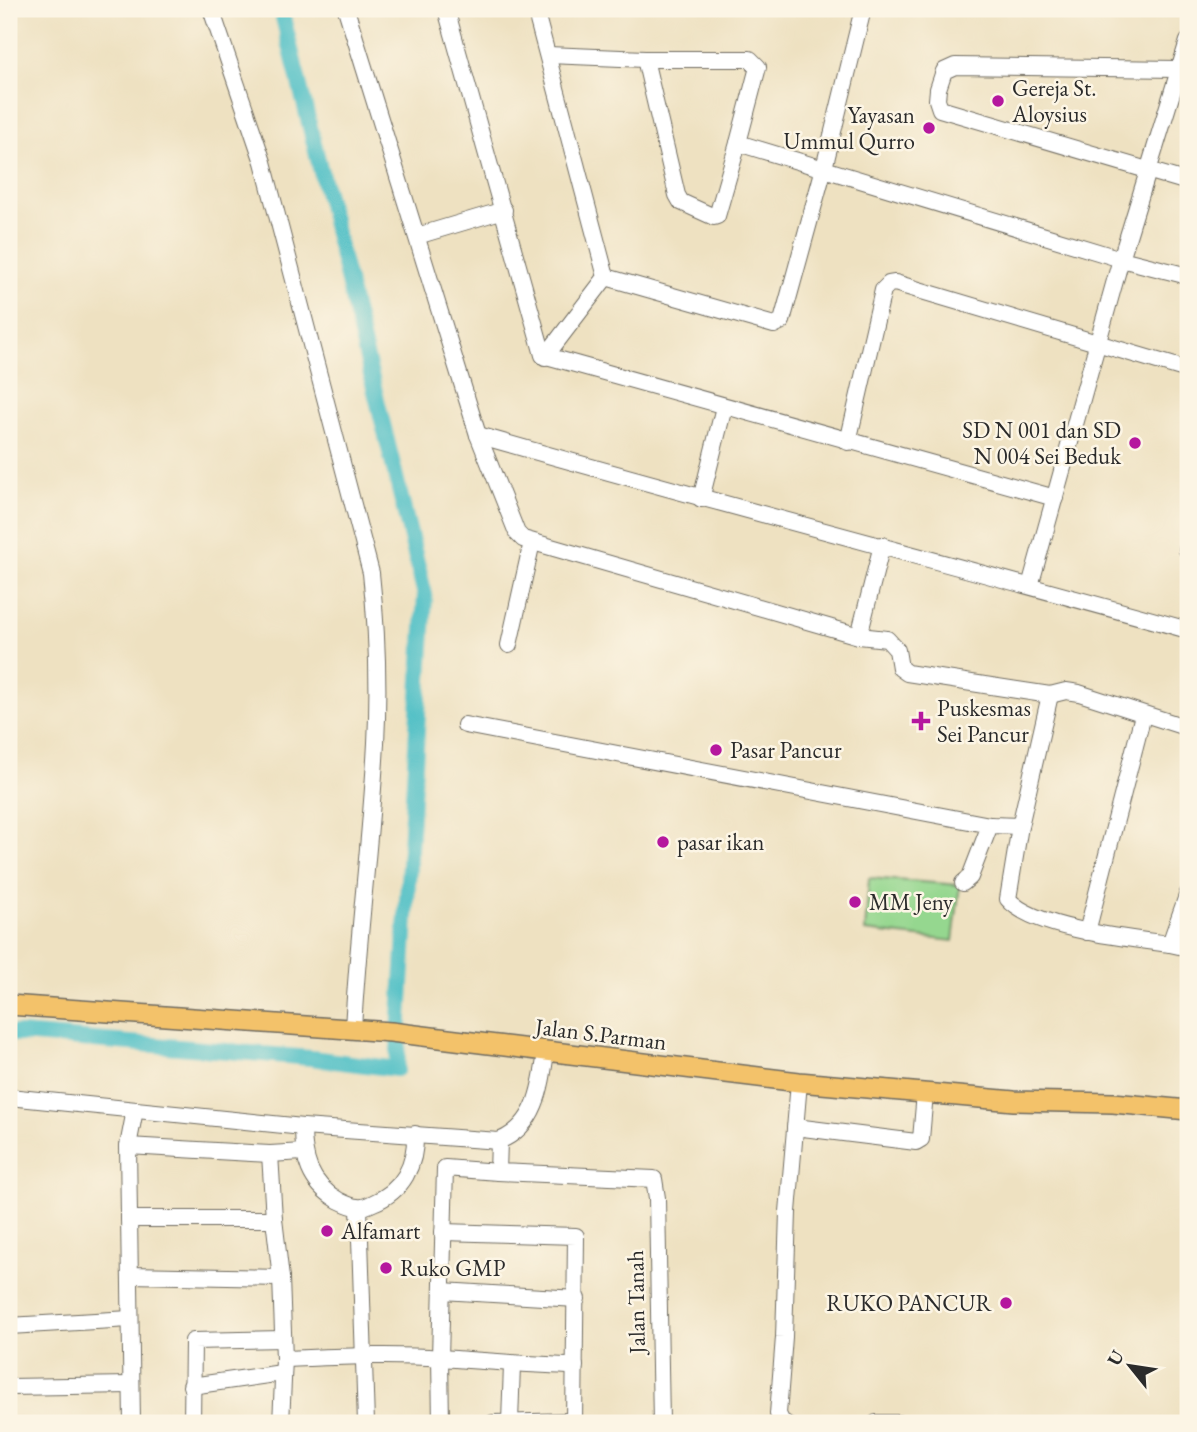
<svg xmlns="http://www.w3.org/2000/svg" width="1197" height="1432" viewBox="0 0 1197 1432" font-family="'EB Garamond',serif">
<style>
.green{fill:#95d78f;stroke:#60815d;stroke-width:2}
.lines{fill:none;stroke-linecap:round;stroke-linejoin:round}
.canal{stroke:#51c0c6;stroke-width:16}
.minor-casing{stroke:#6f6b60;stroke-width:18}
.major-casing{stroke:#6f6b60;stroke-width:22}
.minor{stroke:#fff;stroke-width:16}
.major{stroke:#f3c26a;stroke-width:19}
.poi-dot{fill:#b5179e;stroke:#fcf5e5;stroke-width:2.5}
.labels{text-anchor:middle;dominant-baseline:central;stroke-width:5;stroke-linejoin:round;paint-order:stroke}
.poi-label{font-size:23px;fill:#2b2b2b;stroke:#fcf5e5;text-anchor:start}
.street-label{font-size:23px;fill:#2b2b2b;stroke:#fcf5e5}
</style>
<rect width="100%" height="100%" fill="#fcf5e5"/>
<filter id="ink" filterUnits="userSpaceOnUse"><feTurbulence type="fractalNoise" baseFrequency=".0143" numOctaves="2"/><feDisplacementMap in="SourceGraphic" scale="14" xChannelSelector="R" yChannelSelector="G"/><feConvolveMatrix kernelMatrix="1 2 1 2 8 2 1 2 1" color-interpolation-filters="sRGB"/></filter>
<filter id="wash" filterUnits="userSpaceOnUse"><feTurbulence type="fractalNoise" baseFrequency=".00686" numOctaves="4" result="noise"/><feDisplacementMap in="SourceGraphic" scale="28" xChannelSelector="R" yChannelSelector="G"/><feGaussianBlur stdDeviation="1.57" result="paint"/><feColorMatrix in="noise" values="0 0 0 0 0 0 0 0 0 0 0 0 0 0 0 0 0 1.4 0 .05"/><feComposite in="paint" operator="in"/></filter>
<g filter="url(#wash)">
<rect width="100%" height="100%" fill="#eee1c1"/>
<path class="green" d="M869,878L960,885L953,941L865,931Z"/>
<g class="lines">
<path class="canal" d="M9,1033L311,1058L397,1069L425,595L281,9"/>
</g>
</g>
<g filter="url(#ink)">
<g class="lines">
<defs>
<g id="minor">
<path d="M211,9L263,162L371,573C377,629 379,687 376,743C371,839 358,934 353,1029"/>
<path d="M346,9L478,435L517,533L523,539L859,636L887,639L897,650L900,668L907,673L1050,695L1066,691L1079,693L1188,728"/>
<path d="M446,9L543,355L1055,498"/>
<path d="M535,9L606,277L545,357"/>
<path d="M548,55L645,59H750L758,67L738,143L1121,259L1188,276"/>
<path d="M645,59L677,195L681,202L714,217L717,216L738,143"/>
<path d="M1188,77L1178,69L955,66L944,71L938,89L937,100L940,109L1188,182"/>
<path d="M417,236L504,210"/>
<path d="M606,277L774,325L782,321L824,168L863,9"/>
<path d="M478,435C714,503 952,564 1188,630"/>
<path d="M848,442L883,290L889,284L895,283L1188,370"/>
<path d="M701,499L724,407"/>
<path d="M1187,550L1188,545"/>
<path d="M1030,586L1121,259L1188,41"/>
<path d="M859,636L882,545"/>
<path d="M509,645L532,542"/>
<path d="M465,725L990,825L1020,826L1050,695"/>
<path d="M1020,826L1008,899C1033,929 1131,939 1170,944L1188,893"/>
<path d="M963,883L970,877L990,825"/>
<path d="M1087,932L1143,715"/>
<path d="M1170,944L1188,948"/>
<path d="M9,1097L303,1127L499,1141C536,1126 541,1088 546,1052"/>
<path d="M303,1127C303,1158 309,1183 338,1200C344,1203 351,1207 358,1207C363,1208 369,1205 373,1203C403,1191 416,1165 415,1134"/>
<path d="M795,1127L916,1142L921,1139L925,1093"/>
<path d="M499,1141L498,1172L654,1179L657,1198L661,1423"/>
<path d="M128,1146L270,1154L303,1152"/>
<path d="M270,1154L274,1219L281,1278L284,1359L281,1423"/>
<path d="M359,1208L366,1423"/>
<path d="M129,1219H274"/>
<path d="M443,1232L576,1236L574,1423"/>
<path d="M130,1275L281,1278"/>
<path d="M442,1291L577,1299"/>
<path d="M9,1326L130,1319"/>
<path d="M284,1359C336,1357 389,1354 441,1358C486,1361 530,1365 575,1366"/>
<path d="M191,1386L282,1373"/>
<path d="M9,1387L131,1385"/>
<path d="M510,1422L512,1365"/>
<path d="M132,1423L128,1146L135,1110"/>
<path d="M192,1423L193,1341L283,1339"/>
<path d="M441,1423L440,1358L445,1168L498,1172"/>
<path d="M493,1423L574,1421"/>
<path d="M785,1423L782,1422L778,1414L784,1337L788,1212L799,1082"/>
<path d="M876,1423H898"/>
</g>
<path id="major" d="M9,1005L391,1032L799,1082L1014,1101L1113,1103L1188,1110"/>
</defs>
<use href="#minor" class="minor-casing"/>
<use href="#major" class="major-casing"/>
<use href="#minor" class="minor"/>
<use href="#major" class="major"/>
</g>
</g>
<g class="poi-dot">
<circle cx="998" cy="101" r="7"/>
<circle cx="929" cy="128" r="7"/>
<circle cx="1135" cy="443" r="7"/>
<path d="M917.5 710.5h7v7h7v7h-7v7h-7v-7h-7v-7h7z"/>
<circle cx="716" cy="750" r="7"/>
<circle cx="663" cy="842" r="7"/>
<circle cx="855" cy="902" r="7"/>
<circle cx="327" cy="1231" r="7"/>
<circle cx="386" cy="1268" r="7"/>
<circle cx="1006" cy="1303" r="7"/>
</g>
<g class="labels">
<g class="poi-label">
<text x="1012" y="88">Gereja St.<tspan x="1012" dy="26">Aloysius</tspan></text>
<text x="915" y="115" text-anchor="end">Yayasan<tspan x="915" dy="26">Ummul Qurro</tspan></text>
<text x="1121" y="430" text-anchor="end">SD N 001 dan SD<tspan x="1121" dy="26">N 004 Sei Beduk</tspan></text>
<text x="937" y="708">Puskesmas<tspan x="937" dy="26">Sei Pancur</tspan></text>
<text x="730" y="750">Pasar Pancur</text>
<text x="677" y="842">pasar ikan</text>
<text x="869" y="902">MM Jeny</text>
<text x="341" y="1231">Alfamart</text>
<text x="400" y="1268">Ruko GMP</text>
<text x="992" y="1303" text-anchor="end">RUKO PANCUR</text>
</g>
<g class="street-label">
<text transform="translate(601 1034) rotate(7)">Jalan S.Parman</text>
<text transform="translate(636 1302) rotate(-91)">Jalan Tanah</text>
</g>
</g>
<rect width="1197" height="1432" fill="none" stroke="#fcf5e5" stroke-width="35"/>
<g transform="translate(1130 1366) rotate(300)" stroke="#fcf5e5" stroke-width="5" paint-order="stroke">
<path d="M0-5L12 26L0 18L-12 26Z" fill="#2b2b2b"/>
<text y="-10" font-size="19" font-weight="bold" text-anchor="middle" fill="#2b2b2b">U</text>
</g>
</svg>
